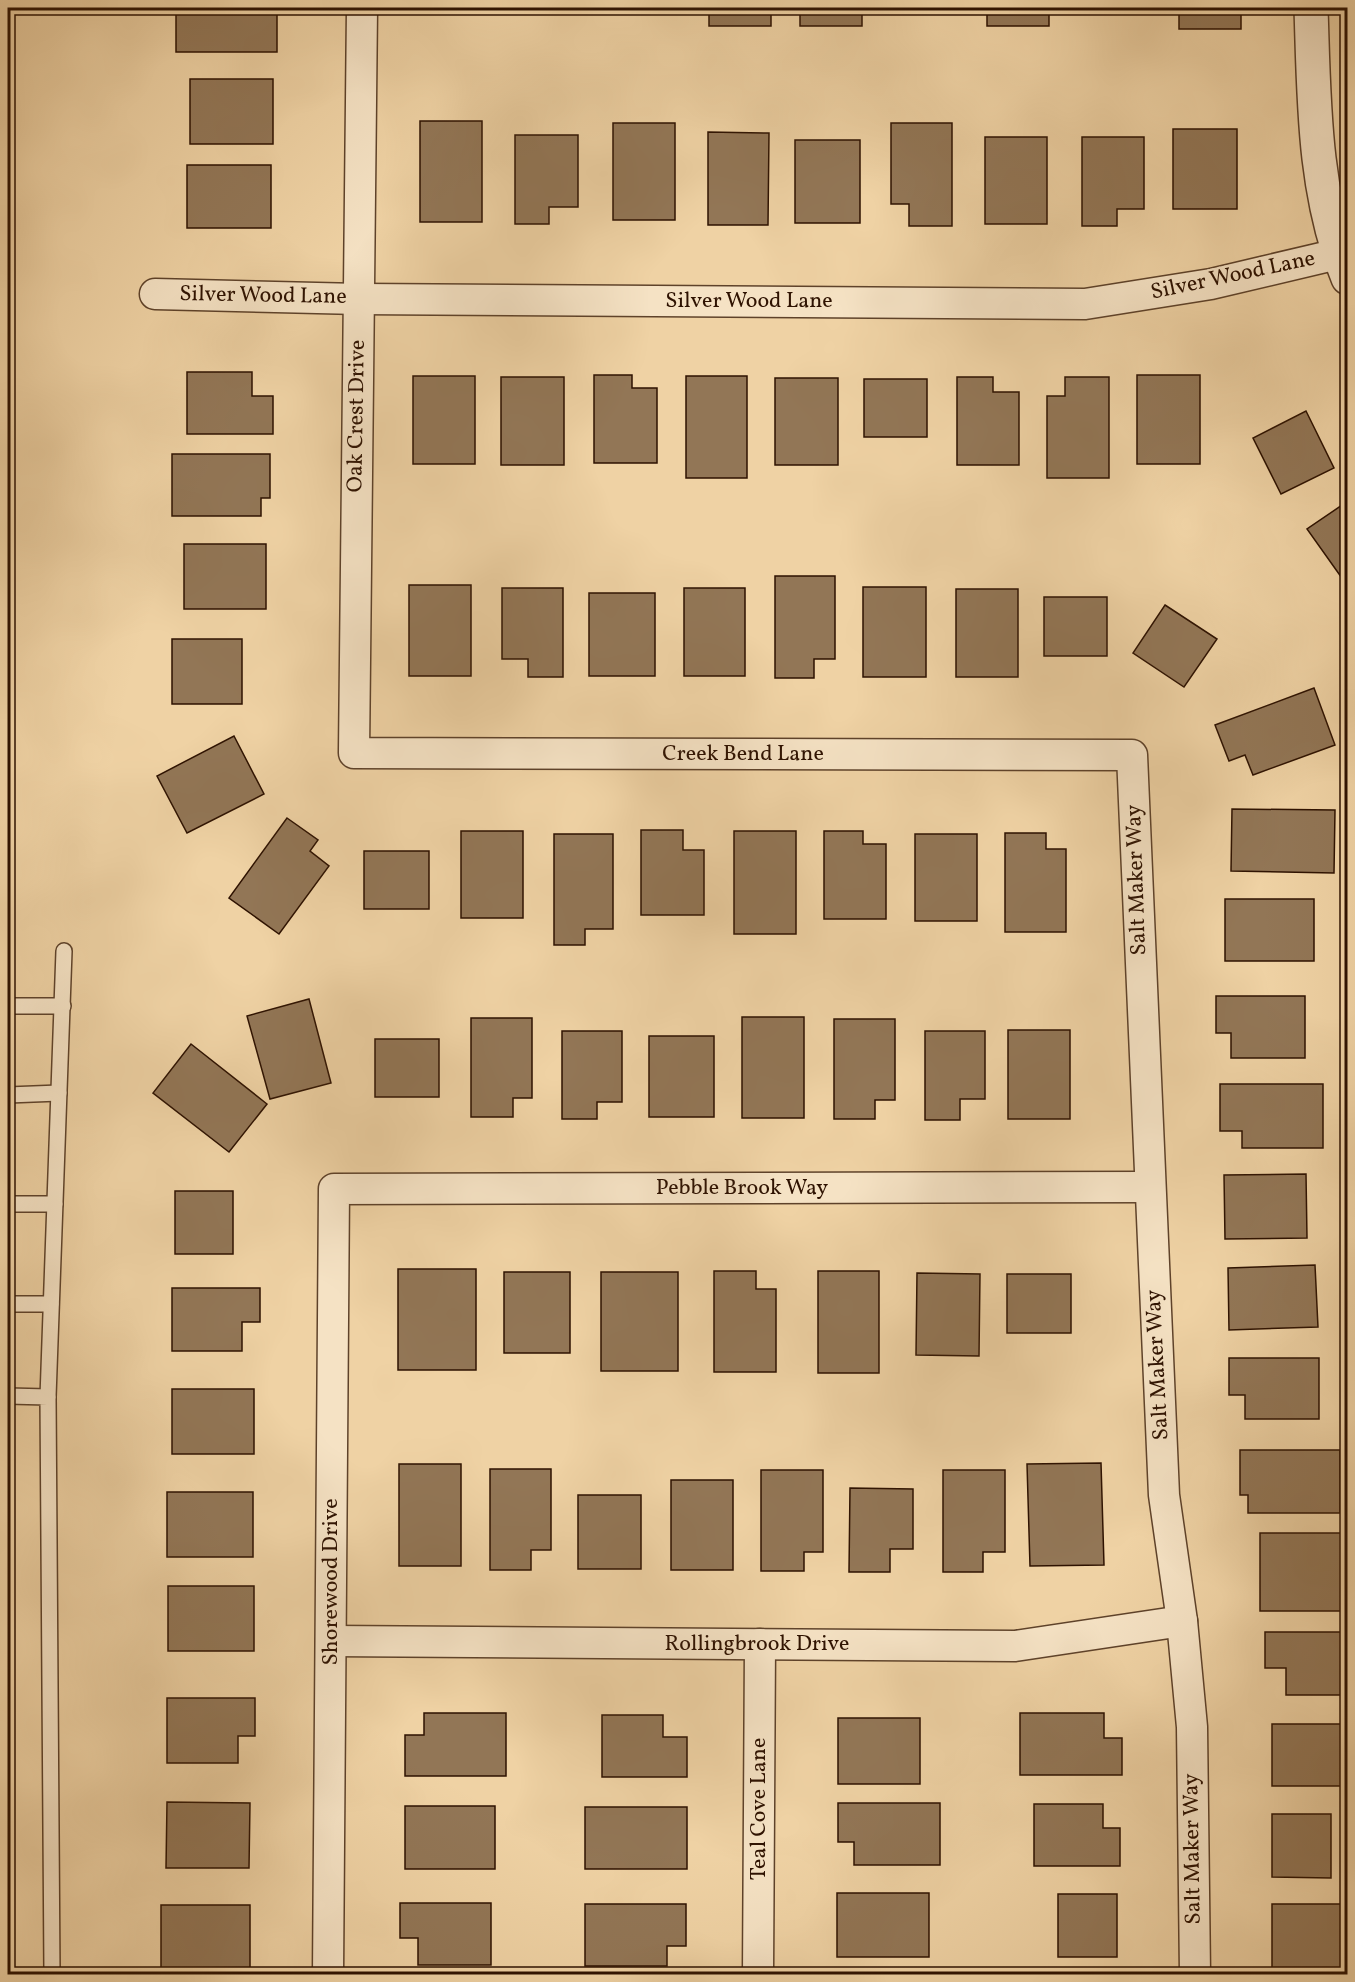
<svg xmlns="http://www.w3.org/2000/svg" width="1355" height="1982" viewBox="0 0 1355 1982" font-family="Vollkorn,serif">
<style>
.building{fill:#927656;stroke:#2e1201;stroke-width:1.5}
.lines{fill:none;stroke-linecap:round;stroke-linejoin:round}
.service-casing{stroke:#5e422a;stroke-width:18}
.minor-casing{stroke:#5e422a;stroke-width:33}
.tertiary-casing{stroke:#5e422a;stroke-width:36}
.service{stroke:#f5e2c4;stroke-width:15}
.minor{stroke:#f5e2c4;stroke-width:30}
.tertiary{stroke:#f5e2c4;stroke-width:33}
.labels{text-anchor:middle;dominant-baseline:central;stroke-width:4.5;stroke-linejoin:round;paint-order:stroke}
.street-label{font-size:22px;fill:#2e1201;stroke:#f5e2c4}
</style>
<rect width="100%" height="100%" fill="#efd2a4"/>
<filter id="stains"><feTurbulence type="fractalNoise" baseFrequency=".00333" numOctaves="4"/><feColorMatrix values="0 0 0 0 .2 0 0 0 0 .09 0 0 0 0 .02 0 0 0 .5 -.17"/></filter>
<radialGradient id="worn" r=".72"><stop offset=".6" stop-color="#630" stop-opacity="0"/><stop offset="1" stop-color="#630" stop-opacity=".3"/></radialGradient>
<g class="building">
<rect x="176" y="8" width="101" height="44"/>
<rect x="515" y="8" width="64" height="2"/>
<rect x="615" y="8" width="62" height="4"/>
<rect x="709" y="8" width="62" height="18"/>
<rect x="800" y="8" width="62" height="18"/>
<rect x="893" y="8" width="61" height="4"/>
<rect x="987" y="8" width="62" height="18"/>
<rect x="1086" y="8" width="61" height="5"/>
<rect x="1179" y="8" width="62" height="21"/>
<rect x="190" y="79" width="83" height="65"/>
<rect x="420" y="121" width="62" height="101"/>
<rect x="613" y="123" width="62" height="97"/>
<path d="M891,123H952V226H909V204H891Z"/>
<rect x="1173" y="129" width="64" height="80"/>
<path d="M708,132L769,133L768,225H708Z"/>
<path d="M515,135H578V207H549V224H515Z"/>
<rect x="985" y="137" width="62" height="87"/>
<path d="M1082,137H1144V209H1117V226H1082Z"/>
<rect x="795" y="140" width="65" height="83"/>
<rect x="187" y="165" width="84" height="63"/>
<path d="M187,372H252V396H273V434H187Z"/>
<path d="M594,375H632V388H657V463H594Z"/>
<rect x="1137" y="375" width="63" height="89"/>
<rect x="413" y="376" width="62" height="88"/>
<rect x="686" y="376" width="61" height="102"/>
<rect x="501" y="377" width="63" height="88"/>
<path d="M957,377H993V392H1019V465H957Z"/>
<path d="M1065,377H1109V478H1047V396H1065Z"/>
<rect x="775" y="378" width="63" height="87"/>
<rect x="864" y="379" width="63" height="58"/>
<path d="M1306,411L1334,468L1281,494L1253,438Z"/>
<path d="M172,454H270V498H261V516H172Z"/>
<path d="M1348,501V579L1344,581L1307,529Z"/>
<rect x="184" y="544" width="82" height="65"/>
<path d="M775,576H835V659H814V678H775Z"/>
<rect x="409" y="585" width="62" height="91"/>
<rect x="863" y="587" width="63" height="90"/>
<path d="M502,588H563V677H528V659H502Z"/>
<rect x="684" y="588" width="61" height="88"/>
<rect x="956" y="589" width="62" height="88"/>
<rect x="589" y="593" width="66" height="83"/>
<rect x="1044" y="597" width="63" height="59"/>
<path d="M1165,605L1217,639L1184,687L1133,653Z"/>
<rect x="172" y="639" width="70" height="65"/>
<path d="M1314,688L1335,745L1253,775L1245,755L1229,761L1215,725Z"/>
<path d="M234,736L264,794L187,833L157,776Z"/>
<path d="M1232,809L1335,810L1334,873L1231,871Z"/>
<path d="M287,818L318,840L310,851L329,866L279,934L229,898Z"/>
<path d="M641,830H683V850H704V915H641Z"/>
<rect x="461" y="831" width="62" height="87"/>
<rect x="734" y="831" width="62" height="103"/>
<path d="M824,831H863V844H886V919H824Z"/>
<path d="M1005,833H1046V849H1066V932H1005Z"/>
<path d="M554,834H613V929H585V945H554Z"/>
<rect x="915" y="834" width="62" height="87"/>
<rect x="364" y="851" width="65" height="58"/>
<rect x="1225" y="899" width="89" height="62"/>
<path d="M1216,996H1305V1058H1231V1033H1216Z"/>
<path d="M309,999L331,1083L270,1099L247,1016Z"/>
<rect x="742" y="1017" width="62" height="101"/>
<path d="M471,1018H532V1098H513V1117H471Z"/>
<path d="M834,1019H895V1100H875V1119H834Z"/>
<rect x="1008" y="1030" width="62" height="89"/>
<path d="M562,1031H622V1102H597V1119H562Z"/>
<path d="M925,1031H985V1099H960V1120H925Z"/>
<rect x="649" y="1036" width="65" height="81"/>
<rect x="375" y="1039" width="64" height="58"/>
<path d="M191,1044L267,1104L229,1152L153,1093Z"/>
<path d="M1220,1084H1323V1148H1242V1131H1220Z"/>
<path d="M1306,1174L1307,1238L1225,1239L1224,1175Z"/>
<rect x="175" y="1191" width="58" height="63"/>
<path d="M1315,1265L1318,1327L1229,1330L1228,1268Z"/>
<rect x="398" y="1269" width="78" height="101"/>
<path d="M714,1271H756V1289H776V1372H714Z"/>
<rect x="818" y="1271" width="61" height="102"/>
<rect x="504" y="1272" width="66" height="81"/>
<rect x="601" y="1272" width="77" height="99"/>
<path d="M917,1273L980,1274L979,1356L916,1355Z"/>
<rect x="1007" y="1274" width="64" height="59"/>
<path d="M172,1288H260V1322H242V1351H172Z"/>
<path d="M1229,1358H1319V1419H1245V1395H1229Z"/>
<rect x="172" y="1389" width="82" height="65"/>
<path d="M1240,1450H1340V1513H1248V1495H1240Z"/>
<path d="M1101,1463L1104,1565L1030,1566L1027,1464Z"/>
<rect x="399" y="1464" width="62" height="102"/>
<path d="M490,1469H551V1550H531V1570H490Z"/>
<path d="M761,1470H823V1552H804V1571H761Z"/>
<path d="M943,1470H1005V1552H983V1572H943Z"/>
<rect x="671" y="1480" width="62" height="90"/>
<path d="M850,1488L913,1489V1549H890V1572H849Z"/>
<rect x="167" y="1492" width="86" height="65"/>
<rect x="578" y="1495" width="63" height="74"/>
<rect x="1260" y="1533" width="88" height="78"/>
<rect x="168" y="1586" width="86" height="65"/>
<path d="M1265,1632H1348V1695H1286V1668H1265Z"/>
<path d="M167,1698H255V1736H238V1763H167Z"/>
<path d="M424,1713H506V1776H405V1735H424Z"/>
<path d="M1020,1713H1104V1738H1122V1775H1020Z"/>
<path d="M602,1715H663V1737H687V1777H602Z"/>
<rect x="838" y="1718" width="82" height="66"/>
<rect x="1272" y="1724" width="76" height="62"/>
<path d="M167,1802L250,1803L249,1868H166Z"/>
<path d="M838,1803H940V1865H854V1842H838Z"/>
<path d="M1034,1804H1103V1828H1120V1866H1034Z"/>
<rect x="405" y="1806" width="90" height="63"/>
<rect x="585" y="1807" width="102" height="62"/>
<path d="M1272,1814H1331V1878L1272,1877Z"/>
<rect x="837" y="1893" width="92" height="64"/>
<rect x="1058" y="1894" width="59" height="63"/>
<path d="M400,1903H491V1965H418V1938H400Z"/>
<path d="M585,1904H686V1946H667V1966H585Z"/>
<rect x="1272" y="1904" width="76" height="64"/>
<rect x="161" y="1905" width="89" height="63"/>
</g>
<g class="lines">
<defs>
<g id="service">
<path d="M8,1006H63"/>
<path d="M8,1095L59,1093"/>
<path d="M8,1204H55"/>
<path d="M8,1304H51"/>
<path d="M8,1396L48,1397L52,1974"/>
<path d="M48,1397L64,951"/>
</g>
<g id="minor">
<path d="M362,8L354,753L1132,755L1164,1495L1182,1621L1192,1727L1195,1974"/>
<path d="M155,294L359,299L1085,304L1211,284L1338,254"/>
<path d="M331,1641L1015,1646L1182,1621"/>
<path d="M328,1974L334,1189L1150,1187"/>
<path d="M758,1974L760,1644"/>
</g>
<path id="tertiary" d="M1311,8C1314,98 1313,192 1348,278"/>
</defs>
<use href="#service" class="service-casing"/>
<use href="#minor" class="minor-casing"/>
<use href="#tertiary" class="tertiary-casing"/>
<use href="#service" class="service"/>
<use href="#minor" class="minor"/>
<use href="#tertiary" class="tertiary"/>
</g>
<g class="labels">
<g class="street-label">
<text transform="translate(1233 276) rotate(-12)">Silver Wood Lane</text>
<text transform="translate(263 296) rotate(1)">Silver Wood Lane</text>
<text x="749" y="301">Silver Wood Lane</text>
<text transform="translate(357 416) rotate(-89)">Oak Crest Drive</text>
<text x="743" y="754">Creek Bend Lane</text>
<text transform="translate(1137 880) rotate(-92)">Salt Maker Way</text>
<text x="742" y="1188">Pebble Brook Way</text>
<text transform="translate(1158 1365) rotate(-93)">Salt Maker Way</text>
<text transform="translate(331 1582) rotate(-90)">Shorewood Drive</text>
<text x="757" y="1644">Rollingbrook Drive</text>
<text transform="translate(759 1809) rotate(-90)">Teal Cove Lane</text>
<text transform="translate(1193 1849) rotate(-91)">Salt Maker Way</text>
</g>
</g>
<rect width="1355" height="1982" fill="none" stroke="#efd2a4" stroke-width="30"/>
<rect x="9" y="9" width="1337" height="1964" fill="none" stroke="#2e1201" stroke-width="3"/>
<rect x="15" y="15" width="1325" height="1952" fill="none" stroke="#2e1201" stroke-width="1.5"/>
<rect width="100%" height="100%" filter="url(#stains)"/>
<rect width="100%" height="100%" fill="url(#worn)"/>
</svg>
